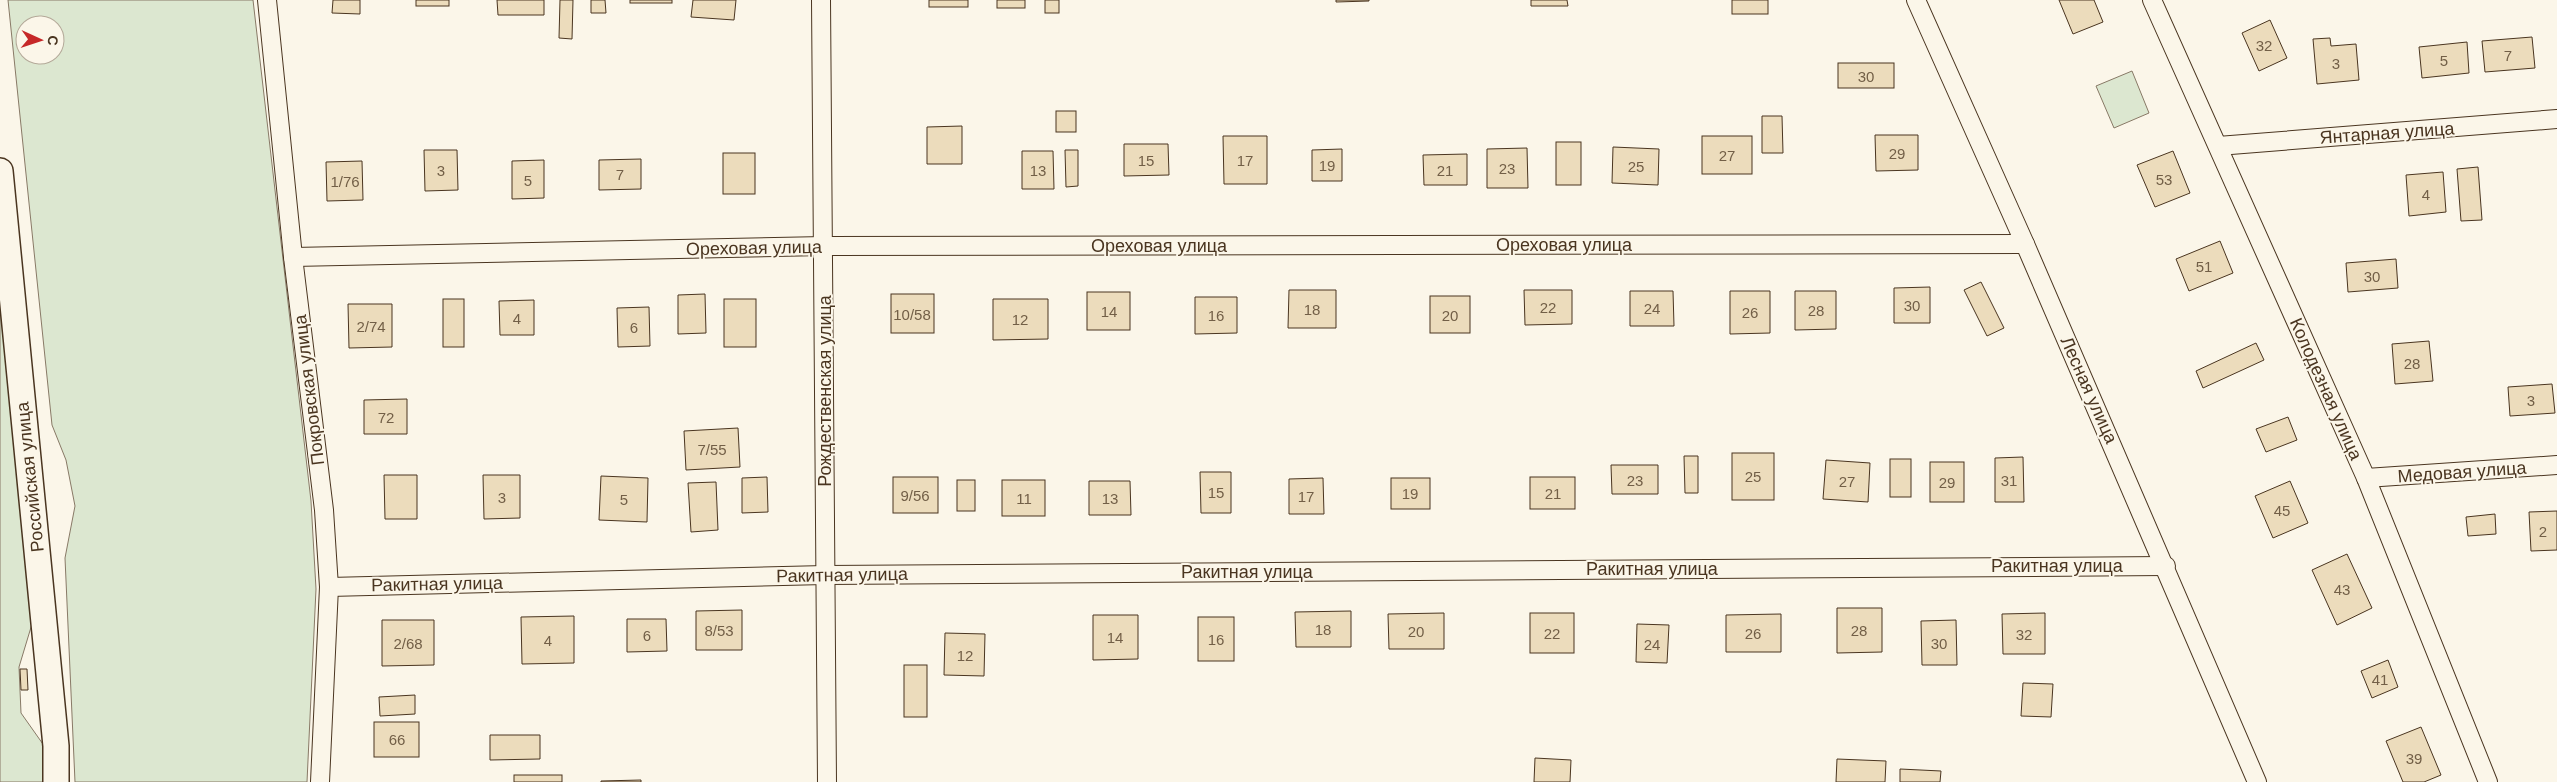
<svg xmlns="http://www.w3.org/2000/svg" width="2557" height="782" viewBox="0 0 2557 782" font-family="Helvetica,sans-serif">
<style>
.green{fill:#dce7d0;stroke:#887966;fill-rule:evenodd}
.building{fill:#ecdcbc;stroke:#4a3520}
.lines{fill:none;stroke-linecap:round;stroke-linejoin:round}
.minor-casing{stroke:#4a3520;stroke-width:20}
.secondary-casing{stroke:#4a3520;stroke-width:28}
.minor{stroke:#fbf6e9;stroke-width:18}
.secondary{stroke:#fbf6e9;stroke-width:25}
.labels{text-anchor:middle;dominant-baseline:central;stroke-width:4;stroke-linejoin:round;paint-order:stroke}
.number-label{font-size:15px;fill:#725f47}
.street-label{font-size:18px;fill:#4a3520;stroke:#fbf6e9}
</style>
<rect width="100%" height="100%" fill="#fbf6e9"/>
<g class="green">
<path d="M8,0H253L311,501L316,589L307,782H75L65,558L75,506L66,460L52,425ZM25,25H55V55H25Z"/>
<path d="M2132,71L2149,113L2114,128L2096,86Z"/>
<path d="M0,267L35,614L19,667L21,713L45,747L44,782H0Z"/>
</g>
<g class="building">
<path d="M333,0H360V14L332,13Z"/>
<rect x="416" y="0" width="33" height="6"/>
<path d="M497,0H544V15H498Z"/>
<path d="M560,0H573L572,39L559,38Z"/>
<path d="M591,0H605L606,13H591Z"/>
<rect x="630" y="0" width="42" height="3"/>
<path d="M693,0H736L734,20L691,17Z"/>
<rect x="929" y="0" width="39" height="7"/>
<rect x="997" y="0" width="28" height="8"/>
<rect x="1045" y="0" width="14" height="13"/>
<path d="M1336,0H1369V1L1336,2Z"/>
<path d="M1531,0H1567L1568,6H1531Z"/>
<rect x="1732" y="0" width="36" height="14"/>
<path d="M2059,0H2094L2103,22L2073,34Z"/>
<path d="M2270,20L2287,58L2259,71L2242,33Z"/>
<path d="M2532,37L2535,68L2485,72L2482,41Z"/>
<path d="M2330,38L2331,46L2356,44L2359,80L2317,84L2313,39Z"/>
<path d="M2467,42L2469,73L2422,78L2419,47Z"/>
<rect x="1838" y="63" width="56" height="25"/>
<rect x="1056" y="111" width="20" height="21"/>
<path d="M1762,116H1782L1783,153H1762Z"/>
<path d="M962,126V164H927V127Z"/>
<path d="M1875,135H1918V170L1876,171Z"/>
<path d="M1223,136H1267V184H1224Z"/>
<rect x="1702" y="136" width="50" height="38"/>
<rect x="1556" y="142" width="25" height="43"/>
<path d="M1124,144H1168L1169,175L1124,176Z"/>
<path d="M1613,147L1659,149L1658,185L1612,183Z"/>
<path d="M1527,148L1528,188H1487V149Z"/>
<path d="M1342,149V181H1312V150Z"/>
<path d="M424,150H457L458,190L425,191Z"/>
<path d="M1065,150H1078V186L1066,187Z"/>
<path d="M1022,151H1053L1054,189H1022Z"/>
<path d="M2173,151L2190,193L2155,207L2137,165Z"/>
<rect x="723" y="153" width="32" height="41"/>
<path d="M1467,154V185H1424L1423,155Z"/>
<path d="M641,159V189L599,190V160Z"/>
<path d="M544,160V198L512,199V161Z"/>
<path d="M362,161L363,200L327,201L326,162Z"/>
<path d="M2478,167L2482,220L2461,221L2457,169Z"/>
<path d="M2443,172L2446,212L2409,216L2406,175Z"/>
<path d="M2220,241L2233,273L2189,291L2176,259Z"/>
<path d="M2396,259L2398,288L2348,292L2346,263Z"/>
<path d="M1981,282L2004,328L1987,336L1964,290Z"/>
<path d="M1930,287V323H1894V288Z"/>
<path d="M1289,290H1336V328H1288Z"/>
<path d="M1524,290H1572V324L1525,325Z"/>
<path d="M1630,291H1673L1674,326H1630Z"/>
<path d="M1730,291H1770V333L1730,334Z"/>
<path d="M1795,291H1836V329L1795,330Z"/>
<rect x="1087" y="292" width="43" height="38"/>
<path d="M705,294L706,333L678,334V295Z"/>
<rect x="891" y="294" width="43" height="39"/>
<rect x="1430" y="296" width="40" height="37"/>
<path d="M1195,297H1237V333L1195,334Z"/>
<rect x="443" y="299" width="21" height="48"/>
<rect x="724" y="299" width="32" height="48"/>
<path d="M993,299H1048V339L993,340Z"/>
<path d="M534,300V335H500L499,301Z"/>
<path d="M348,304H392V347L349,348Z"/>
<path d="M649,307L650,346L618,347L617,308Z"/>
<path d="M2429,341L2433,381L2395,384L2392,344Z"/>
<path d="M2256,343L2264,360L2203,388L2196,371Z"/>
<path d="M2552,384L2555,413L2510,416L2508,387Z"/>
<path d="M407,399V434H364V400Z"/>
<path d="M2288,417L2297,440L2266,452L2256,429Z"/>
<path d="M738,428L740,467L686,470L684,431Z"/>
<rect x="1732" y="453" width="42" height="47"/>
<path d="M1684,456H1698V493H1685Z"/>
<path d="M2023,457L2024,502H1995V458Z"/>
<rect x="1890" y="459" width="21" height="38"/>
<path d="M1826,460L1870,463L1868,502L1823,499Z"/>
<rect x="1930" y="462" width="34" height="40"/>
<path d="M1611,465H1658V494H1612Z"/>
<path d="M1200,472H1231V513H1201Z"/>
<path d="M384,475H417V519H385Z"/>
<path d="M483,475H520V518L484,519Z"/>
<path d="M601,476L648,478L647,522L599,520Z"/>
<path d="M767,477L768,512L742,513V478Z"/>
<rect x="893" y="477" width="45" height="36"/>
<rect x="1530" y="477" width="45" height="32"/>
<path d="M1323,478L1324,514H1289V479Z"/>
<rect x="1391" y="478" width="39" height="31"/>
<rect x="957" y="480" width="18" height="31"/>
<rect x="1002" y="480" width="43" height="36"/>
<path d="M1089,481H1130L1131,515H1089Z"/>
<path d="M2290,481L2308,523L2273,538L2255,496Z"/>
<path d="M716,482L718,530L691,532L688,483Z"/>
<path d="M2557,511V550L2531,551L2529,512Z"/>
<path d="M2495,514L2496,534L2468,536L2466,517Z"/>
<path d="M2347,554L2372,608L2337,625L2312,570Z"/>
<path d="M1837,608H1882V652L1837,653Z"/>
<path d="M742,610V650H696V611Z"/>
<path d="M1351,611V647H1296L1295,612Z"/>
<path d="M1444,613V649H1389L1388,614Z"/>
<rect x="1530" y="613" width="44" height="40"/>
<path d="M2045,613V654H2003L2002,614Z"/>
<path d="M1781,614V652H1726V615Z"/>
<path d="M1093,615H1138V659L1093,660Z"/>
<path d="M574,616V663L522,664L521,617Z"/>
<rect x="1198" y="617" width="36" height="44"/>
<path d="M627,619H666L667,651L627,652Z"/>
<path d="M382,620H434V665L382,666Z"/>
<path d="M1956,620L1957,665H1922L1921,621Z"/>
<path d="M1637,624L1669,625L1667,663L1636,662Z"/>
<path d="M945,633L985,634L984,676L944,675Z"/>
<path d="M2388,660L2398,687L2372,698L2361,671Z"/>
<rect x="904" y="665" width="23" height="52"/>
<path d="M20,669H27L28,690H21Z"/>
<path d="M2023,683L2053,684L2051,717L2021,716Z"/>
<path d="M415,695V714L380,716L379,697Z"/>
<rect x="374" y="722" width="45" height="35"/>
<path d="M2421,727L2441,775L2424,782H2403L2386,741Z"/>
<path d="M490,735H540V759L490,760Z"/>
<path d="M1535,758L1571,760L1570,782H1534Z"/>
<path d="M1837,759L1886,761L1885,782H1836Z"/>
<path d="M1900,769L1941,771L1940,782H1900Z"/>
<rect x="514" y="775" width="48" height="7"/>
<path d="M641,780V782H601V781Z"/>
</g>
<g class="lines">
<defs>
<g id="minor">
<path d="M267,0L293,257L324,510L329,587L320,782"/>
<path d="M821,0L827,782"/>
<path d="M1916,0L2025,244L2257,782"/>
<path d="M2152,0L2366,478L2488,782"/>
<path d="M2218,146L2557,119"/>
<path d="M293,257L824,246L2025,244"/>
<path d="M2366,478L2557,465"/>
<path d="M329,587L825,575L2166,566"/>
</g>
<path id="secondary" d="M0,171L56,746V782"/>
</defs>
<use href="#minor" class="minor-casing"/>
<use href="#secondary" class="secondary-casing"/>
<use href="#minor" class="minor"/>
<use href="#secondary" class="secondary"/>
</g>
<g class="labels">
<g class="number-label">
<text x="2264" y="45">32</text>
<text x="2508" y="55">7</text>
<text x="2444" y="60">5</text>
<text x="2336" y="63">3</text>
<text x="1866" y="76">30</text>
<text x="1897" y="153">29</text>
<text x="1727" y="155">27</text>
<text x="1146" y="160">15</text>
<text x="1245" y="160">17</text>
<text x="1327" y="165">19</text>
<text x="1636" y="166">25</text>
<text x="1507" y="168">23</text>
<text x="441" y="170">3</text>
<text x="1038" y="170">13</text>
<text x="1445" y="170">21</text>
<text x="620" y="174">7</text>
<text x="2164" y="179">53</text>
<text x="528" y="180">5</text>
<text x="345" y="181">1/76</text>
<text x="2426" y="194">4</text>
<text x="2204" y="266">51</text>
<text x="2372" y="276">30</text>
<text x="1912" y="305">30</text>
<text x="1548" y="307">22</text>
<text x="1652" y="308">24</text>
<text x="1312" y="309">18</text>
<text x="1816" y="310">28</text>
<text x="1109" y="311">14</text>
<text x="1750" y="312">26</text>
<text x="912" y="314">10/58</text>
<text x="1216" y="315">16</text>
<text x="1450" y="315">20</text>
<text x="517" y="318">4</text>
<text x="1020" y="319">12</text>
<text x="371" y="326">2/74</text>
<text x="634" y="327">6</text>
<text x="2412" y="363">28</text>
<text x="2531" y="400">3</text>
<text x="386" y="417">72</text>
<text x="712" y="449">7/55</text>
<text x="1753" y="476">25</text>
<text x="1635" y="480">23</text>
<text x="2009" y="480">31</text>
<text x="1847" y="481">27</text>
<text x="1947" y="482">29</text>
<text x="1216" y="492">15</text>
<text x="1410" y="493">19</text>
<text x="1553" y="493">21</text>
<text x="915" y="495">9/56</text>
<text x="1306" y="496">17</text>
<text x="502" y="497">3</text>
<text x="1024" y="498">11</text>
<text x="1110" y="498">13</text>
<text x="624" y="499">5</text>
<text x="2282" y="510">45</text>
<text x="2543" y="531">2</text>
<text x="2342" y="589">43</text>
<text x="1323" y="629">18</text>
<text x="719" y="630">8/53</text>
<text x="1859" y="630">28</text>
<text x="1416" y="631">20</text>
<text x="1552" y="633">22</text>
<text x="1753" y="633">26</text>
<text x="2024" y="634">32</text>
<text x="647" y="635">6</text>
<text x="1115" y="637">14</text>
<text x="1216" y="639">16</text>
<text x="548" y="640">4</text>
<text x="408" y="643">2/68</text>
<text x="1939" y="643">30</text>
<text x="1652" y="644">24</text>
<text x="965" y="655">12</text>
<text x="2380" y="679">41</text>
<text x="397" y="739">66</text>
<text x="2414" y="758">39</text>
</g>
<g class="street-label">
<text transform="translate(2387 133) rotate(-4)">Янтарная улица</text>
<text x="1564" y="245">Ореховая улица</text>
<text x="1159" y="246">Ореховая улица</text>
<text transform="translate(754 248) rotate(-1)">Ореховая улица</text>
<text transform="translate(2326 389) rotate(66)">Колодезная улица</text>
<text transform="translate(309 390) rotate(-97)">Покровская улица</text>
<text transform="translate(2089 390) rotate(66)">Лесная улица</text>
<text transform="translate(825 391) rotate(-90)">Рождественская улица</text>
<text transform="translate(2462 472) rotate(-4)">Медовая улица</text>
<text transform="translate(30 477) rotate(-96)">Российская улица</text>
<text x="2057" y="566">Ракитная улица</text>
<text x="1652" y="569">Ракитная улица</text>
<text x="1247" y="572">Ракитная улица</text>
<text transform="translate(842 575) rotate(-1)">Ракитная улица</text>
<text transform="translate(437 584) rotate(-1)">Ракитная улица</text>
</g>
</g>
<g transform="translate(40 40) rotate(93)"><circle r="24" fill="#fbf6e9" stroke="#b4a999"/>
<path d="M0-4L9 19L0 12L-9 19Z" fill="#c62828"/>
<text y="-8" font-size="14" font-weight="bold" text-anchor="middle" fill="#4a3520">С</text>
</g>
</svg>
